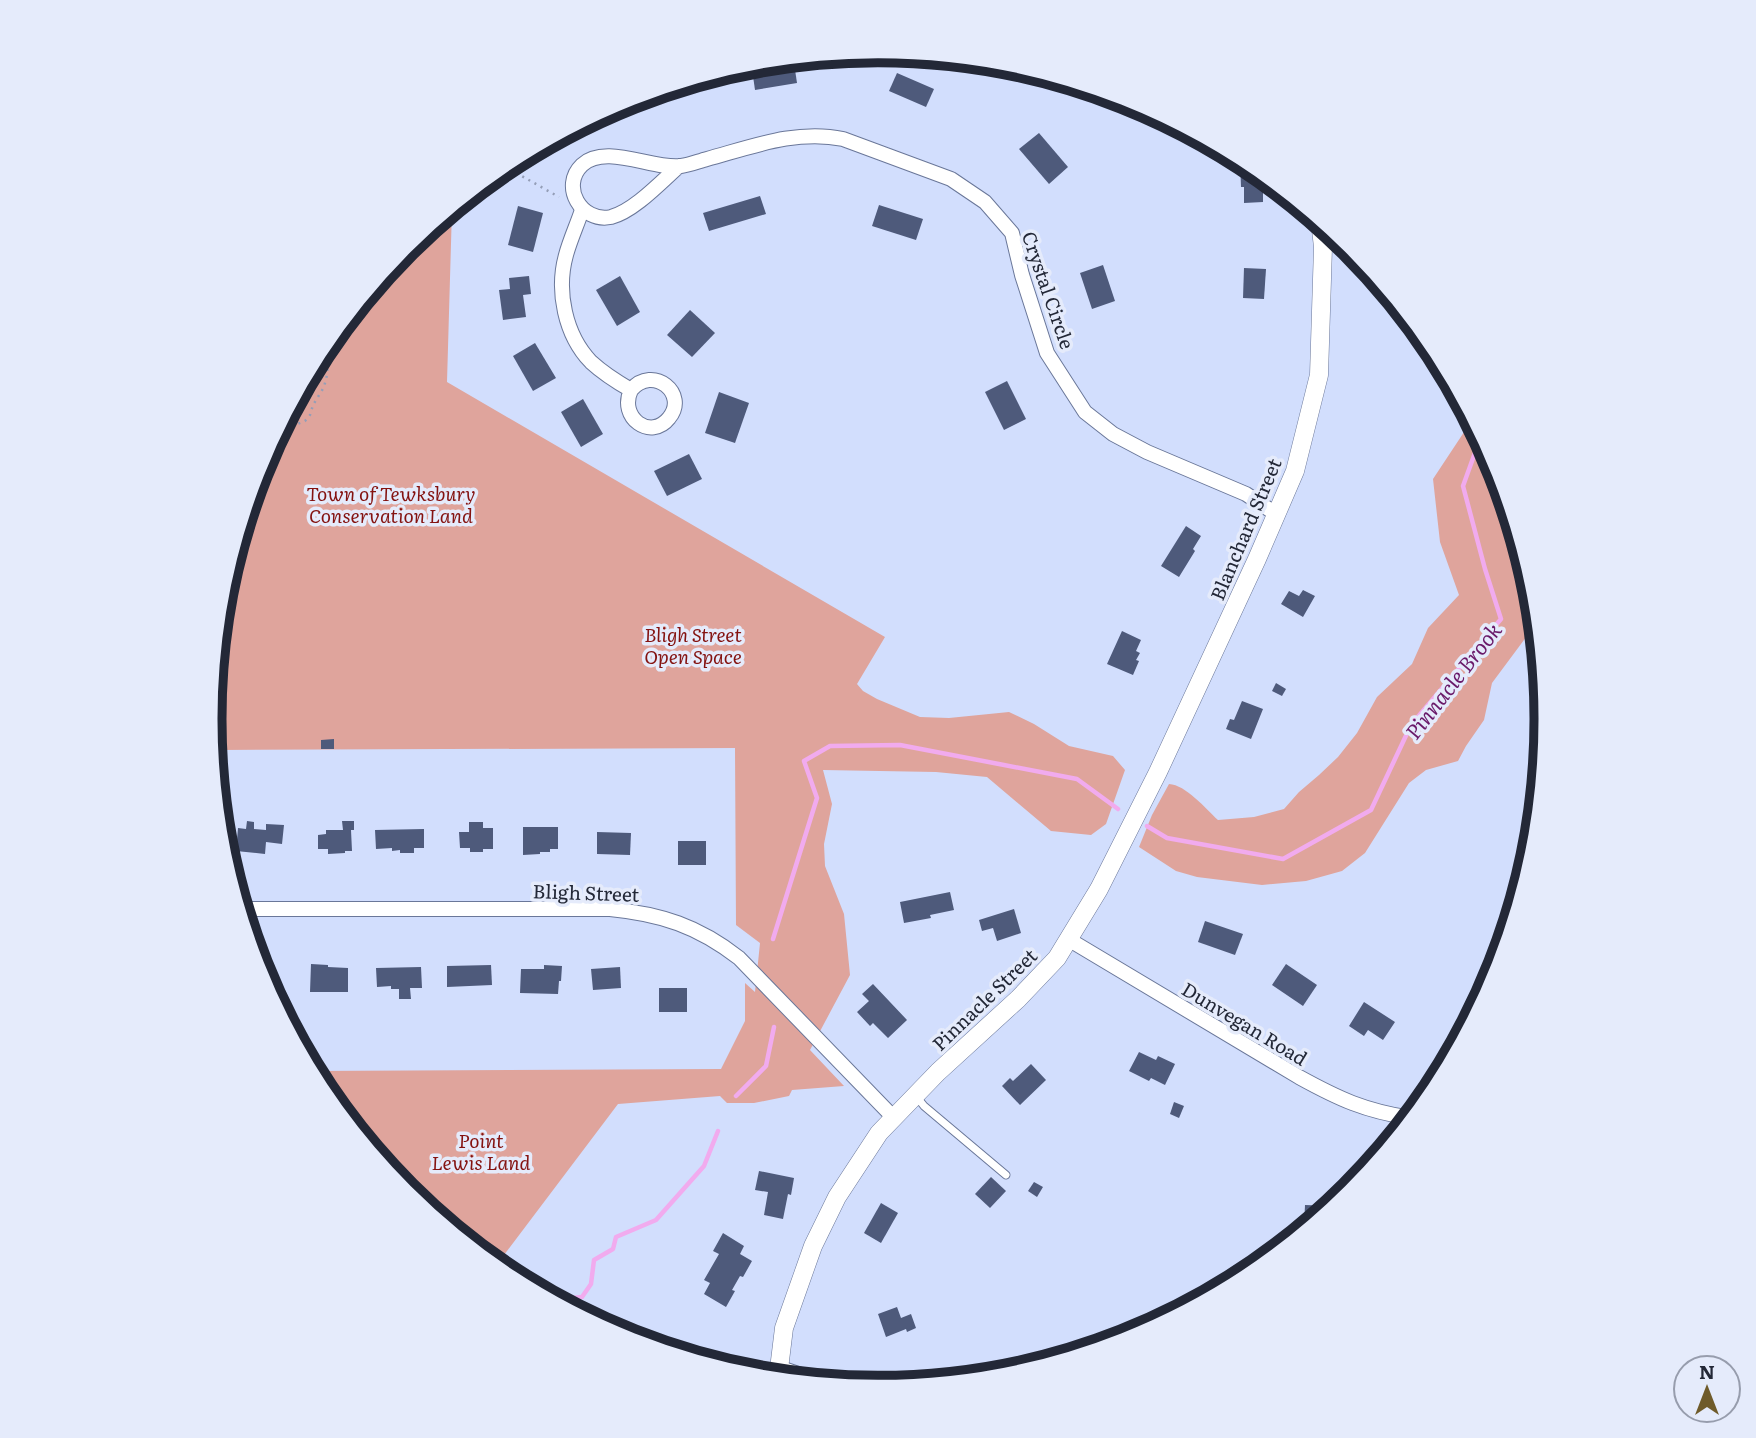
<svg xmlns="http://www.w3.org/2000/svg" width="1756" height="1438" viewBox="0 0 1756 1438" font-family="Literata,serif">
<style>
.green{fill:#dfa49c}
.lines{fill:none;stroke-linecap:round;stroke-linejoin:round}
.stream{stroke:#f1abee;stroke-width:4.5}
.building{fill:#4e5a7b}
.service-casing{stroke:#6a7799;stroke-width:9}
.minor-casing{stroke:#6a7799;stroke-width:16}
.tertiary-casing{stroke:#6a7799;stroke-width:19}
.path{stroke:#949eb7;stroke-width:2.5;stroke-dasharray:2 5;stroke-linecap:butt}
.service{stroke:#fff;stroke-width:7}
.minor{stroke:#fff;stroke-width:14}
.tertiary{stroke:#fff;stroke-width:18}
.labels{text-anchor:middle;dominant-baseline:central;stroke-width:7;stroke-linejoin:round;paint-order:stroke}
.street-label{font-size:19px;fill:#232837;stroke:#e5ebfb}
.park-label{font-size:19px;font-style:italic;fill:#841210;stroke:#e5ebfb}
.water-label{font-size:21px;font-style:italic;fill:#6a1a6a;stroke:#e5ebfb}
.rim{fill:none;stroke:#232837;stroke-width:9}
</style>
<rect width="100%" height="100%" fill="#d2defd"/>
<g class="green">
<path d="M452,209L447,382L885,637L857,684L863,691L877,699L920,717L949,718L1009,712L1034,724L1069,746L1113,756L1125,770L1106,824L1091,835L1051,831L987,777L936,772L823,770L832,804L824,844L825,866L844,914L850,975L810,1050L844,1086L792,1090L789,1096L754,1103H727L720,1096L618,1104L504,1255L553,1299L506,1274L405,1191L322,1090L312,1071L721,1069L745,1021V983L755,992L760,943L736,925L735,748L219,750V814L210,719L223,588L261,463L323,347L406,246Z"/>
<path d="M1472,420C1487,447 1505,475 1504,507L1535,600V625L1492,683L1484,720L1466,746L1458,761L1426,770L1409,783L1365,853L1342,871L1306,881L1262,885L1197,877L1176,871L1139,847L1152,815L1169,784C1186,785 1205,808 1218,820L1254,817L1284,809L1299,792L1319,775L1338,757L1357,733L1377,697L1412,664L1428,628L1459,595L1440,542L1433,479Z"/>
</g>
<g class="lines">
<g class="stream">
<path d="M1147,826L1167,838L1283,859L1371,810L1411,725L1501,619L1485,569L1463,486L1481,436"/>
<path d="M773,939L817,798L804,761L830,746L900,745L1077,779L1118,809"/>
<path d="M736,1096L766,1066L774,1027"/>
<path d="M555,1300L582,1297L591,1284L594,1260L613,1249L616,1237L656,1220L704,1166L718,1131"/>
</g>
</g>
<g class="building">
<path d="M794,63L797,83L755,90L752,69Z"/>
<path d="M897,73L934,89L926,107L889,91Z"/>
<path d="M1039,133L1068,167L1049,184L1019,149Z"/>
<path d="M1240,158L1250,164L1263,174V202L1244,203V187H1241Z"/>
<path d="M760,196L766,214L709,231L703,213Z"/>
<path d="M879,205L923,219L916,240L872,226Z"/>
<path d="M518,206L543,213L533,252L508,245Z"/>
<path d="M1103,265L1115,301L1092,309L1080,273Z"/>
<path d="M1244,268L1266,269L1264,299L1243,298Z"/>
<path d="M529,276L531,294L523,295L526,317L503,320L499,290L510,289L509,278Z"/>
<path d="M620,276L640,312L617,326L596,290Z"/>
<path d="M690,310L715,333L692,357L667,335Z"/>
<path d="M535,343L556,378L533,391L513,356Z"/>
<path d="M1007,381L1026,419L1004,430L985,392Z"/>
<path d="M719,392L749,403L735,443L705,433Z"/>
<path d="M583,399L603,434L581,447L561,412Z"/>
<path d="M689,454L702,479L667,496L654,471Z"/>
<path d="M1186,526L1201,536L1193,549L1195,551L1179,577L1161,566Z"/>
<path d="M1303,590L1315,596L1303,617L1281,604L1289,591L1299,596Z"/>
<path d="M1122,631L1141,640L1136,651L1140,653L1136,660L1139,661L1133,675L1107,664Z"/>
<path d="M1276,683L1286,689L1282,696L1272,691Z"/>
<path d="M1242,701L1263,709L1251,739L1226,729L1230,719L1234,720Z"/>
<path d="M334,739V749H321V740Z"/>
<path d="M247,821L254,822V829L266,830V824L284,825L282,844L266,842L265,854L236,851L238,828L246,829Z"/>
<path d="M342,821H354V830H351L352,851H345V853L328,854V849H318V835L326,834V830H343Z"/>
<path d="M469,822H483V828H493V849H483V852H470V848H460L459,832H469Z"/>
<path d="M523,827H558V849H550V852H540V854L523,855Z"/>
<path d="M424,829V848H414V853H400V850L392,851V848L376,849L375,830Z"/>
<path d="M597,832L631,833L630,855L597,854Z"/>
<rect x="678" y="841" width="28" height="24"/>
<path d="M950,892L954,910L930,915L931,918L904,923L900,902Z"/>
<path d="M1014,909L1021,933L997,941L993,928L982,931L979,920Z"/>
<path d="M1205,921L1243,934L1235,955L1198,942Z"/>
<path d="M311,964L328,965V967L348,968V992H310Z"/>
<path d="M1286,964L1317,985L1303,1006L1272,985Z"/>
<path d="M491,965L492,985L447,987V966Z"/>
<path d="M544,965L562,966L561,981H559L558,994L520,993L521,969H544Z"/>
<path d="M421,967L422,988H410L411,999H399V989H391V986L377,987L376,968Z"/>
<path d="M620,967L621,988L593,990L591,969Z"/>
<path d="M259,968H273V987H267Z"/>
<path d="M873,984L907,1020L888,1038L873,1023L870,1026L857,1012L869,1001L862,994Z"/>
<rect x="659" y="988" width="28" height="24"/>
<path d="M1364,1002L1395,1022L1383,1040L1368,1030L1364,1036L1349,1026Z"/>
<path d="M1454,1028L1465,1032L1454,1052L1447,1049Z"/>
<path d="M1139,1052L1156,1060L1158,1056L1175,1064L1165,1085L1151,1078L1149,1081L1129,1071Z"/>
<path d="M1031,1064L1046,1080L1020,1105L1002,1086L1010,1078L1013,1081Z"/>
<path d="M1174,1102L1184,1106L1179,1118L1170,1114Z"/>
<path d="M759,1171L794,1178L791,1195L788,1194L783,1219L764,1215L768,1192L755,1190Z"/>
<path d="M991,1177L1006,1191L990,1208L975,1194Z"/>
<path d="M1034,1182L1043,1187L1037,1197L1028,1191Z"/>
<path d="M881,1203L898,1213L881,1243L864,1233Z"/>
<path d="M1305,1205L1333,1206L1308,1227H1304Z"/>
<path d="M723,1233L744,1246L740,1254L752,1261L743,1277L740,1276L732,1290L735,1291L726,1307L704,1294L710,1283L704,1280L719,1254L713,1251Z"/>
<path d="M897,1307L901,1318L911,1314L916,1328L907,1332L906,1329L886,1337L878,1314Z"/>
</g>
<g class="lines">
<defs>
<path id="service" d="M916,1096L924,1106L1006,1175"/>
<g id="minor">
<path d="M679,166C661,182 634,211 611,217C581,223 560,186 582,165C605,143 654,170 681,166C690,165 699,161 707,159C751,147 797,129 843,139L951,179L985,202L1012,233L1022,275L1047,353L1085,412L1113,434L1147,452L1246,494L1276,514"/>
<path d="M582,210C577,225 570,240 566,255C556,291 565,335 591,362C603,373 617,382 631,390C618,418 651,441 669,418C689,394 653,364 631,390"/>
<path d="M241,909H610C661,914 698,926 739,958L894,1118"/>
<path d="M1068,939L1299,1077C1339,1099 1365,1111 1411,1118"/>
<path d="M778,1367L819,1381"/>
</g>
<path id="tertiary" d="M778,1377L784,1328L813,1246L837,1197L879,1133L938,1072L1018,999L1057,958L1099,889L1158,772L1257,559L1295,471L1319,375L1323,247L1320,221"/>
</defs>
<use href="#service" class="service-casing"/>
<use href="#minor" class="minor-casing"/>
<use href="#tertiary" class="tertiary-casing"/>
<g class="path">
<path d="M504,166L559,197"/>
<path d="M271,443L279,438L283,430L305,421L310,415L313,405L324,387L327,375L328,362L325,345"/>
</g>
<use href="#service" class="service"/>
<use href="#minor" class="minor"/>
<use href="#tertiary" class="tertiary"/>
</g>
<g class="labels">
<g class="street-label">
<text transform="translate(1049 290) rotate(71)">Crystal Circle</text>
<text transform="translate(1245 529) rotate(-67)">Blanchard Street</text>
<text transform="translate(586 892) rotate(2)">Bligh Street</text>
<text transform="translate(984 999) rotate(-44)">Pinnacle Street</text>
<text transform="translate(1245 1023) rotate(31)">Dunvegan Road</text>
</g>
<g class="park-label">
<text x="391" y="493">Town of Tewksbury<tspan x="391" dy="22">Conservation Land</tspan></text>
<text x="693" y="634">Bligh Street<tspan x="693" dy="22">Open Space</tspan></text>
<text x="481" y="1140">Point<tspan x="481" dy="22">Lewis Land</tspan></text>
</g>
<g class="water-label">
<text transform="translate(1452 680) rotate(-52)">Pinnacle Brook</text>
</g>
</g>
<path d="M0 0H1756V1438H0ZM222 719a656 656 0 1 1 1312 0a656 656 0 1 1-1312 0Z" fill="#e5ebfb" fill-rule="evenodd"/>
<path class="rim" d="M222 719a656 656 0 1 1 1312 0a656 656 0 1 1-1312 0Z"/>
<g transform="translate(1707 1389)"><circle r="33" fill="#e5ebfb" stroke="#979dad" stroke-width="2"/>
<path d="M0-5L12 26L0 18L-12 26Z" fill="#6f5b2a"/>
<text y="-10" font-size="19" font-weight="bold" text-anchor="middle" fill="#232837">N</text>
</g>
</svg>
